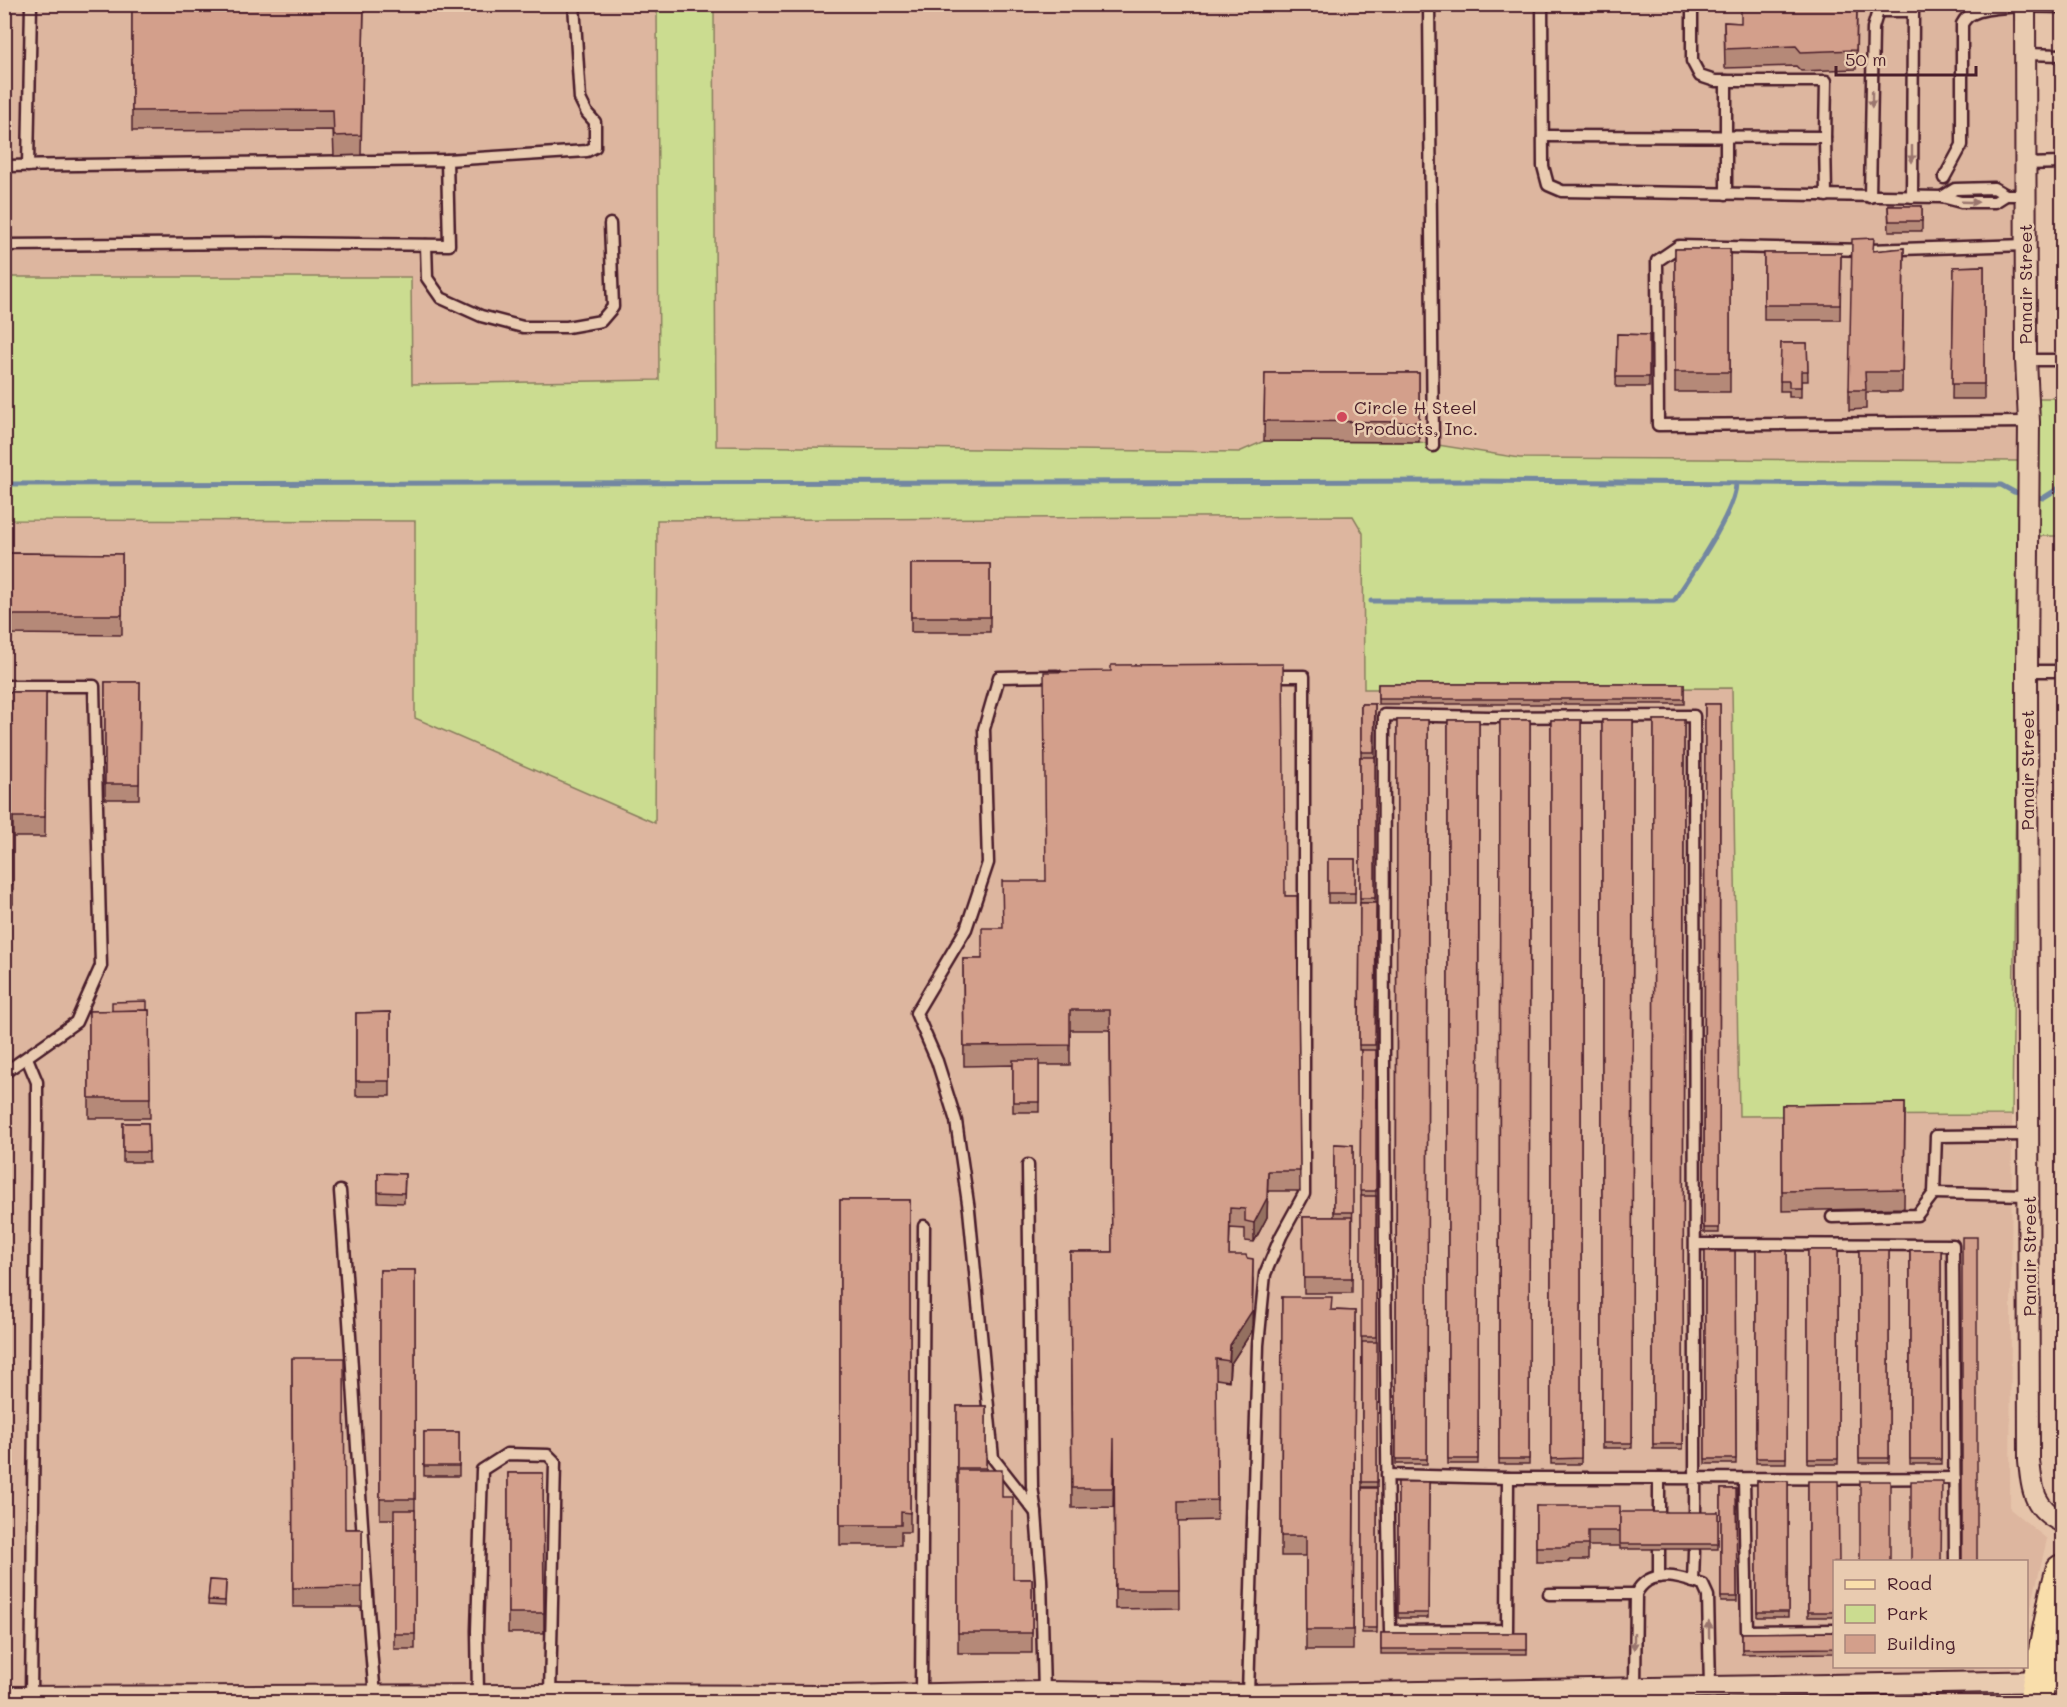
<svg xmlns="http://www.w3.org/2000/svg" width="2067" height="1707" viewBox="0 0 2067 1707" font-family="Mali,sans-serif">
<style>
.built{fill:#ddb69f}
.green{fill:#cbdc90;stroke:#8a7e5e;stroke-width:1.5}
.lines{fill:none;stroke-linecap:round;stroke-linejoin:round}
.stream{stroke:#7387a1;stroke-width:5}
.lane-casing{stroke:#4a1f2b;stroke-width:15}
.street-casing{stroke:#4a1f2b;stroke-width:24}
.primary-casing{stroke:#4a1f2b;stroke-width:36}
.lane{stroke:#e9cbb0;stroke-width:10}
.street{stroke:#e9cbb0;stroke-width:20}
.primary{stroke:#f9deab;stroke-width:32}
.wall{fill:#b58978;stroke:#4a1f2b;stroke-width:1.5}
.shaded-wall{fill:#946f61;stroke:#4a1f2b;stroke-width:1.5}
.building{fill:#d39f8b;stroke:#4a1f2b;stroke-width:1.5}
.oneway{fill:#9a756e}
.poi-dot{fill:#d1495b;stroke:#e9cbb0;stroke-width:2}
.labels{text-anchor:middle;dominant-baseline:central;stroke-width:5;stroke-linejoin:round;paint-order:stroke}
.street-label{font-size:18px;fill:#4a1f2b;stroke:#e9cbb0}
.poi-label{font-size:18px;fill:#4a1f2b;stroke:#e9cbb0;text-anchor:start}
</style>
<rect width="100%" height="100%" fill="#e6c4aa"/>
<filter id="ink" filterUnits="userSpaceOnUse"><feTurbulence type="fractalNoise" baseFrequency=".0167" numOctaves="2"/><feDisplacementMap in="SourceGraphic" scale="12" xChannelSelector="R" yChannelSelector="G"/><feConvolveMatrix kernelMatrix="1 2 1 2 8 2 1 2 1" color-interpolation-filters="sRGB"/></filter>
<g filter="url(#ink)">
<path class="built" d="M5,5H2018L2020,461L2012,1115L2010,1509L2047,1539L2027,1624L2026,1562H1834V1666L2016,1667L2007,1702H5Z"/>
<g class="green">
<path d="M657,5H714L716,446L1239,452L1264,441L1419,442L1520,458L2020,461L2012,1115L1739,1116L1732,688L1364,689L1363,533L1353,516L657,520L655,823L415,718V521L5,520V277H411L412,384L659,380Z"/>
<rect x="2037" y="398" width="25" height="138"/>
</g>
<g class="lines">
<g class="stream">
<path d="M4,484L1476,481L2001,485L2014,492L2043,498L2062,486"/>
<path d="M1371,601H1674C1691,575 1736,511 1736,483"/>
</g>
<defs>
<g id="lane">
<path d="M1429,4L1433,446"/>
<path d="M1542,4L1543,166L1548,185L1562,191L1942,197L1961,202H1995L2006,195H2025"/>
<path d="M1692,4V61L1700,76L1715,81H1826L1825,137"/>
<path d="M1878,11H1913L1912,197"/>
<path d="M2025,54L2062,55"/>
<path d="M1726,81V194"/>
<path d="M1543,136L1825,137L1826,196"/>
<path d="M447,160L587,151L595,147V122L587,113L580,99L574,4"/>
<path d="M2025,164L2062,163"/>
<path d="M4,166L447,160L449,245L264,243L4,245"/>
<path d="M28,166L31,4"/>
<path d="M1944,178L1962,145V24C1965,19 1967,16 1972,14C1992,4 2039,7 2062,7"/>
<path d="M1870,197L1873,28L1878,11L1882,8"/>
<path d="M1942,197L1955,189L1994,188L2006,195"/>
<path d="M426,245L427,278L441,298L481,316L523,327H567L601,321L613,307L610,224"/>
<path d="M2026,245L1869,250L1679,246L1657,261L1658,425L2029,422"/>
<path d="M2026,360H2062"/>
<path d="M2027,671H2062"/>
<path d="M4,686H94L101,966L76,1022L4,1073"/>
<path d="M27,1058L37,1082V1122L31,1697"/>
<path d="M1028,1165L1032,1487L1036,1513L993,1458L969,1210L956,1121L937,1061L916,1013L966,929L988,863L984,729L999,677L1057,676"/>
<path d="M340,1191C353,1359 360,1528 375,1696"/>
<path d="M1934,1193L2028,1195"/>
<path d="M1832,1217L1917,1215L1934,1193L1936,1136L2028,1135"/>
<path d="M1697,1244L1953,1245L1955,1562"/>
<path d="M1387,1475L1508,1478"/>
<path d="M1659,1478V1515"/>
<path d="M1744,1479L1747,1631L1834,1630"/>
<path d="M1036,1513L1041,1579L1044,1692"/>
<path d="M1695,1515C1697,1249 1696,983 1694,716L1489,717L1384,715C1383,1021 1384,1326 1390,1631L1507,1630L1508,1478H1644C1748,1478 1851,1479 1955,1478"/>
<path d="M1659,1550V1577"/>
<path d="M1693,1582L1694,1551"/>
<path d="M1549,1594H1636"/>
<path d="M1930,1683V1702"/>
<path d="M1819,1685L1820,1702"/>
<path d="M1635,1688L1636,1594C1649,1567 1680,1577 1703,1585L1708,1596L1710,1687"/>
<path d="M921,1694L924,1226"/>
<path d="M1248,1695L1258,1345L1265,1274L1281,1236L1304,1194V676H1270"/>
<path d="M478,1696L477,1631L482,1470L507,1454L548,1455L555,1462L550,1695"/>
</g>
<g id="street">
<path d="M2025,4L2026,360L2029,422L2027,671L2029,1460C2032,1490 2033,1508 2062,1522"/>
<path d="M4,1697L550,1695L838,1696L1044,1692L1248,1695L2062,1681"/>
</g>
<path id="primary" d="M2035,1702L2056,1595L2062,1571"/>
</defs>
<use href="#lane" class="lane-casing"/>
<use href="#street" class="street-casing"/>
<use href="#primary" class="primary-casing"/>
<use href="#lane" class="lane"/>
<use href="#street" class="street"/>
<use href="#primary" class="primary"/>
</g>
<g class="wall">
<path d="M132,4H364L361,155L334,156L333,130L132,131Z"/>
<path d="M1857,4L1856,69L1801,71L1796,66L1725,68L1724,22L1741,23Z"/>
<path d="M1888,206H1922V231H1889Z"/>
<path d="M1904,248L1902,392H1866V409L1849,410V390L1874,251Z"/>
<rect x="1675" y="249" width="55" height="143"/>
<path d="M1764,253H1841L1840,320H1764Z"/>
<path d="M1984,266V399H1952L1954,267Z"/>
<path d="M1617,334L1649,335V387H1616Z"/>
<path d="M1781,343H1807L1808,381H1801V397H1789V391H1780Z"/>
<path d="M1265,373H1419V442L1264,441Z"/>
<path d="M4,553L122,554V635L4,634Z"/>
<rect x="911" y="564" width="79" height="68"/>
<path d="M105,682H140L139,799H105Z"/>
<rect x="1378" y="684" width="306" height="20"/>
<path d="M4,692H46L45,837H13V904H4Z"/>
<path d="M1361,704H1375V903H1360V757H1361Z"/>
<path d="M1705,704H1720L1719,1233H1704Z"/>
<path d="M1397,720H1428L1427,1464H1396Z"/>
<path d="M1448,720H1479L1478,1464H1448Z"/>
<path d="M1500,720H1530L1529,1464H1499Z"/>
<rect x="1551" y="720" width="30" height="744"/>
<path d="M1602,720H1633L1632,1448H1602Z"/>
<path d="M1654,720H1684L1683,1449H1653Z"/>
<rect x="1328" y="859" width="27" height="44"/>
<path d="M1285,896H1297L1300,1191H1268L1267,1217L1254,1242L1245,1241V1229L1230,1228L1229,1255L1247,1258L1253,1279L1252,1331L1230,1365L1229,1381L1216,1379L1217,1520L1178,1521L1179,1608L1115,1609L1114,1458L1113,1507L1072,1508L1070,1252H1112L1110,1030H1070V1065H1039V1112H1013V1065L964,1066L963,959H982Z"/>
<path d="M1360,903H1376V1196L1377,1487H1362L1361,1050H1359Z"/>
<path d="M149,1010L150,1118H89V1011Z"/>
<path d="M390,1012V1096H356V1013Z"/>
<path d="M1905,1103L1904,1208L1782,1211V1105Z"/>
<path d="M123,1123H148L149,1162H123Z"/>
<path d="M1334,1144L1353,1145L1352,1293H1304L1303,1217H1334Z"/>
<path d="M378,1173L405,1174L404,1203L378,1202Z"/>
<path d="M840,1200H910V1532H901V1545H840Z"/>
<path d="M1756,1250H1787L1786,1463H1756Z"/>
<rect x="1808" y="1250" width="30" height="214"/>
<rect x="1859" y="1250" width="30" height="213"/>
<rect x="1910" y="1250" width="31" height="214"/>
<path d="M1705,1251H1735L1736,1464H1705Z"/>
<path d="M380,1270H415V1649H394V1519H380Z"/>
<path d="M1282,1297L1332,1310L1355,1311L1353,1650H1306V1556H1281Z"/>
<path d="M292,1358L345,1529H362V1607H293Z"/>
<path d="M957,1406H986V1470L1002,1497L1013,1579H1032V1653H958V1483H957Z"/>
<rect x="424" y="1432" width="35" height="44"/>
<path d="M508,1473H543L544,1633H508Z"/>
<rect x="1757" y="1481" width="31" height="136"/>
<path d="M1808,1481L1834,1562V1617H1808Z"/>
<path d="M1398,1482H1429L1428,1618H1398Z"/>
<rect x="1362" y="1488" width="15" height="145"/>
<path d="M1721,1489H1736L1737,1602H1721Z"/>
<path d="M1536,1506L1620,1521L1718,1512V1549H1620V1546H1588V1560H1569V1562H1536Z"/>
<path d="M210,1580L226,1581L225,1606L208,1605Z"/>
<path d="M1834,1632V1653L1742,1654V1633Z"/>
<rect x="1381" y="1633" width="146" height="21"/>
</g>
<g class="shaded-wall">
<path d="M1268,1171L1267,1217L1254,1242V1223Z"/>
<path d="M1253,1259L1252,1331L1230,1365L1229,1381L1230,1345Z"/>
</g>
<g class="building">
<path d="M132,4H364L361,135L334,136L333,110L132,111Z"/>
<path d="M1741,4H1857L1856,50L1801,52L1796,46L1725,49L1724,22L1741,23Z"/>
<path d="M1888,206H1922V221H1889Z"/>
<path d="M1874,238L1873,251L1904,248L1902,372H1865L1866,390H1849L1852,239Z"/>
<rect x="1675" y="249" width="55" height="123"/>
<path d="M1764,253H1841L1840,305H1764Z"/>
<path d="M1984,266V384H1952L1954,267Z"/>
<path d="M1617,334L1649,335V377H1616Z"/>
<path d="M1781,343H1807L1808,371H1801V387H1789V381H1780Z"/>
<path d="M1265,373H1419V422L1264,421Z"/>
<path d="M4,553L122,554V615H4Z"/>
<rect x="911" y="564" width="79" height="53"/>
<path d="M1283,664L1285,896H1297L1300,1171H1268L1267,1198L1254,1223L1245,1221V1209L1230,1208L1229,1255H1246L1247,1258L1253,1259L1252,1311L1230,1345L1229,1361L1216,1359L1217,1500L1178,1501L1179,1589H1115L1114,1438L1113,1488H1072L1070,1252H1112L1110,1010H1070V1045L964,1046L963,959H982V928H1003L1002,881H1046L1044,672L1111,671V665Z"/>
<path d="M105,682H140L139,784H105Z"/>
<rect x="1378" y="684" width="306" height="15"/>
<path d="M4,692H46L45,817H13V884H4Z"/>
<path d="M1361,704H1375L1374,752H1361Z"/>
<path d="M1705,704H1720L1719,1228H1704Z"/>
<path d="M1397,720H1428L1427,1459H1396Z"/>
<path d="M1448,720H1479L1478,1459H1448Z"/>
<path d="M1500,720H1530L1529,1459H1499Z"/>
<path d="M1551,720H1581V1458L1551,1459Z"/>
<path d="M1602,720H1633L1632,1443H1602Z"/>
<path d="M1654,720H1684L1683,1444H1653Z"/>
<rect x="1360" y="757" width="15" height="141"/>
<rect x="1328" y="859" width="27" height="34"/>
<path d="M1360,903H1376L1375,1045H1359Z"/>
<path d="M147,1001V1010L112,1011V1002Z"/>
<path d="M149,1010L150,1098H89V1011Z"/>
<path d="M390,1012V1081H356V1013Z"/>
<path d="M1361,1050H1376V1191H1360Z"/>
<rect x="1013" y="1060" width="26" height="42"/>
<path d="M1905,1103L1904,1189L1782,1191V1105Z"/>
<path d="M123,1123H148L149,1152H123Z"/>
<path d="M1334,1144L1353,1145V1212H1334Z"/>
<path d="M378,1173L405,1174L404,1193L378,1192Z"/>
<rect x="1361" y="1196" width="15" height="141"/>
<path d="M840,1200H910V1513L901,1512V1525H840Z"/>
<path d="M1303,1217H1352V1278H1304Z"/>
<rect x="1962" y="1237" width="15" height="325"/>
<path d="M1756,1250H1787L1786,1458H1756Z"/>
<rect x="1808" y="1250" width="30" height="209"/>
<rect x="1859" y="1250" width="30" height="208"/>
<rect x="1910" y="1250" width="31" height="209"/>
<path d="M1705,1251H1735L1736,1459H1705Z"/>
<rect x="380" y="1270" width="35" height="229"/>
<path d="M1282,1297H1332L1331,1310L1355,1311L1353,1630H1306V1536H1281Z"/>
<rect x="1362" y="1342" width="15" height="140"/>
<path d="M292,1358H344L345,1529H362V1587L293,1588Z"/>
<rect x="957" y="1406" width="29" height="62"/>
<rect x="424" y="1432" width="35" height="34"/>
<path d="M958,1470H1002V1497H1013V1579H1032V1633H958Z"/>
<path d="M508,1473H543L544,1613H508Z"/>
<rect x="1757" y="1481" width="31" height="131"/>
<path d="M1808,1481H1838L1839,1562H1834V1612H1808Z"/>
<rect x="1860" y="1481" width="30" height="81"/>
<path d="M1911,1481H1942L1941,1562H1911Z"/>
<path d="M1398,1482H1429L1428,1613H1398Z"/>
<rect x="1362" y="1488" width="15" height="140"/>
<path d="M1721,1489H1736L1737,1597H1721Z"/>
<path d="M1536,1506H1620V1531H1588V1545H1569V1547H1536Z"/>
<rect x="394" y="1510" width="21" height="124"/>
<rect x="1620" y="1512" width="98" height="32"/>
<path d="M210,1580L226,1581L225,1601L208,1600Z"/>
<path d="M1834,1632V1648L1742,1649V1633Z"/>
<rect x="1381" y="1633" width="146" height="16"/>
</g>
<defs><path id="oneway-solid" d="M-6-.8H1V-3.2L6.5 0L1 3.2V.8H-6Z" transform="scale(1.5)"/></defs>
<g class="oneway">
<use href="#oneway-solid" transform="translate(1872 99) rotate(91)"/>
<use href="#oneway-solid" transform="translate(1912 154) rotate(90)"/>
<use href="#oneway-solid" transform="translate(1970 202) rotate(2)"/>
<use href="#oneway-solid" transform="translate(1709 1630) rotate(-91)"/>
<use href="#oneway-solid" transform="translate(1634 1641) rotate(90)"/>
</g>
</g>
<circle class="poi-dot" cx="1342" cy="417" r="6"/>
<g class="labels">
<g class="street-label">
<text transform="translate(2025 284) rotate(-90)">Panair Street</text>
<text transform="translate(2027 770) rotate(-90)">Panair Street</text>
<text transform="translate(2029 1256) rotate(-90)">Panair Street</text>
</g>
<g class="poi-label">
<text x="1354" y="407">Circle H Steel<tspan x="1354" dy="21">Products, Inc.</tspan></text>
</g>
</g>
<rect width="2067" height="1707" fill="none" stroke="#e9cbb0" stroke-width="24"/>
<rect x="12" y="12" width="2043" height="1683" fill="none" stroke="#4a1f2b" stroke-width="2" filter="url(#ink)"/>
<rect x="1833" y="1560" width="195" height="108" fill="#e9cbb0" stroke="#a9867b" stroke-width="1.5"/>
<rect x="1845" y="1580" width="30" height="9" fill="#f9deab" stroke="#a9867b" stroke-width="1.5"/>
<text x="1887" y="1590" font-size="18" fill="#4a1f2b">Road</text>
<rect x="1845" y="1605" width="30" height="18" fill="#cbdc90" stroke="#a9867b" stroke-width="1.5"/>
<text x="1887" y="1620" font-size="18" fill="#4a1f2b">Park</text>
<rect x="1845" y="1635" width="30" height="18" fill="#d39f8b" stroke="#a9867b" stroke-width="1.5"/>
<text x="1887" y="1650" font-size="18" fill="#4a1f2b">Building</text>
<path d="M1836 66v9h140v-9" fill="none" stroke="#4a1f2b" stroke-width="3"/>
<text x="1845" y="66" font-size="18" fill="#4a1f2b" stroke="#e9cbb0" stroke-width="4.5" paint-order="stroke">50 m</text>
</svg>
